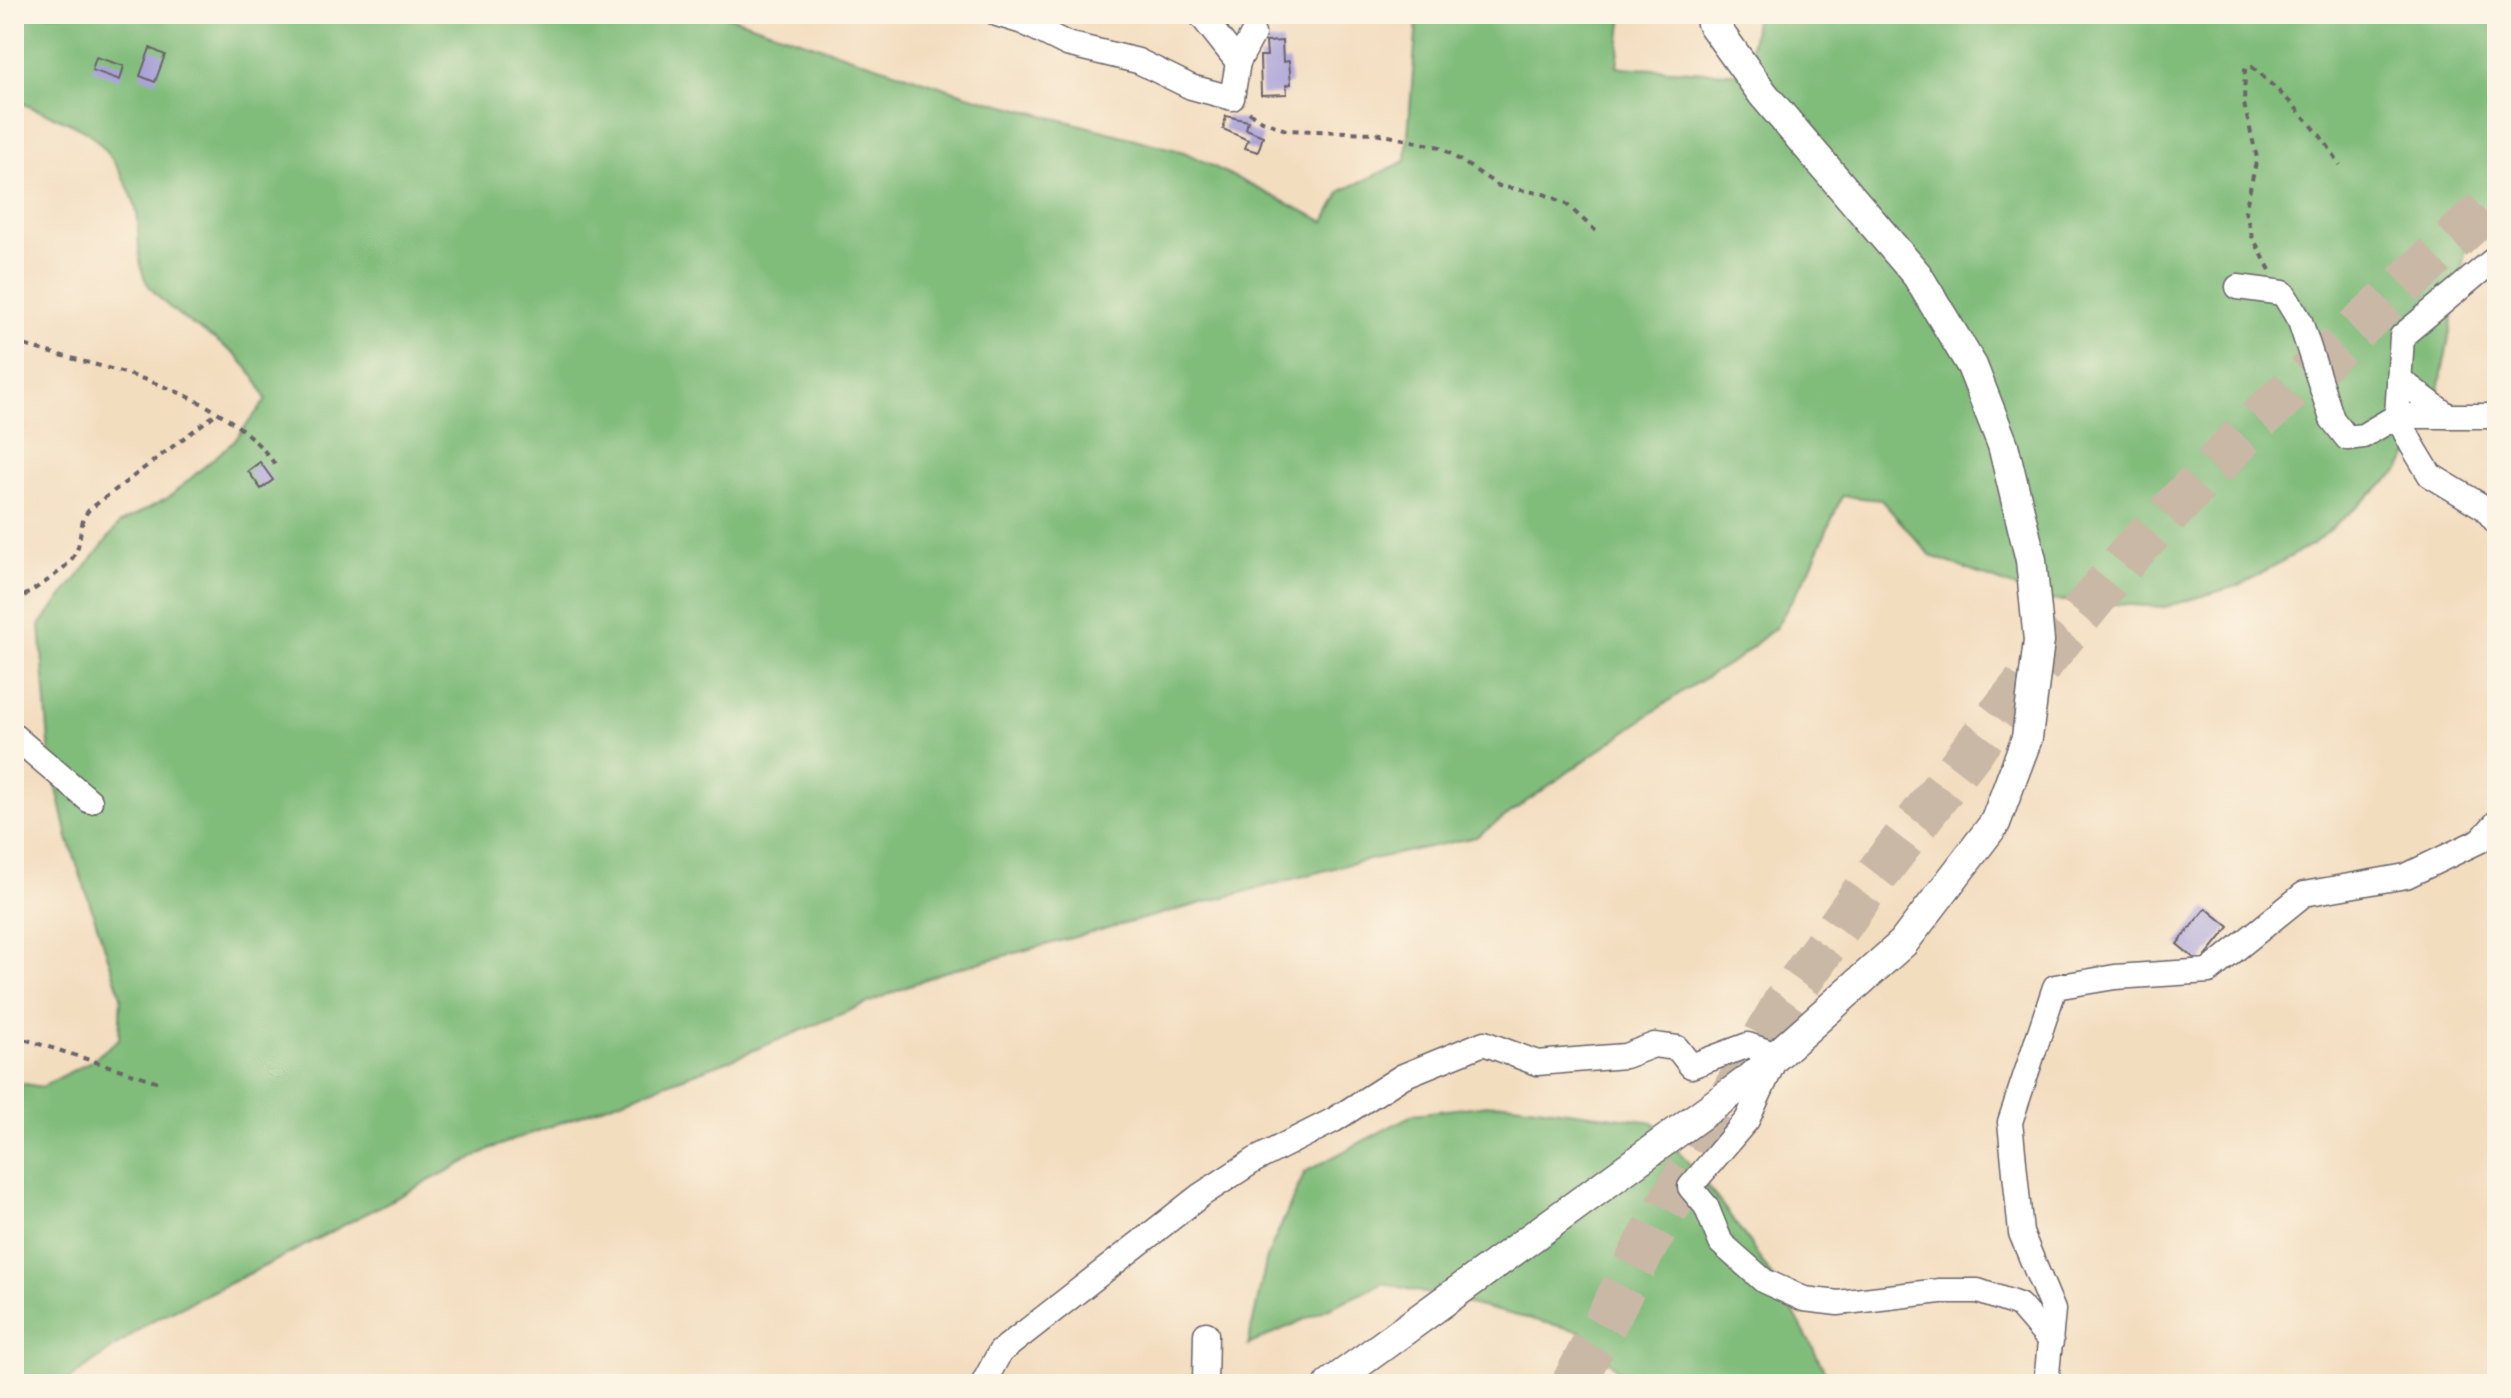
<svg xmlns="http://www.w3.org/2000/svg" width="2511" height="1398" viewBox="0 0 2511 1398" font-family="'Playpen Sans',sans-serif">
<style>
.forest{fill:#80bc7a;stroke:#516f5a;stroke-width:2}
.building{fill:#a59dd7}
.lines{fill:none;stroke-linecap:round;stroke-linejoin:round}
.motorway-tunnel{stroke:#c9b8a5;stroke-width:44;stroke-dasharray:44 22;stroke-linecap:butt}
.minor-casing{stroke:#6b6369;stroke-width:27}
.tertiary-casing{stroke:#6b6369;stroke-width:33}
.path{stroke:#6b6369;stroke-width:4;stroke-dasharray:6 6;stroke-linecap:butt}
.minor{stroke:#fff;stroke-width:24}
.tertiary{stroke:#fff;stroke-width:30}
</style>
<rect width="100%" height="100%" fill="#fcf5e5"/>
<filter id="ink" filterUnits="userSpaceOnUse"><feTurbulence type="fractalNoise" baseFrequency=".0125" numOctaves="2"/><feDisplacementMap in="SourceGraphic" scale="16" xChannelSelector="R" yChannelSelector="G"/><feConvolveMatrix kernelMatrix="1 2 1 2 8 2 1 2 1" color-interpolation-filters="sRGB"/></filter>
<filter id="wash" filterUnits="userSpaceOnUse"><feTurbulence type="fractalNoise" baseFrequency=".006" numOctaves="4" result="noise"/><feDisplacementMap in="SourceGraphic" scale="32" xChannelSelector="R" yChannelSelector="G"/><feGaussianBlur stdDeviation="1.8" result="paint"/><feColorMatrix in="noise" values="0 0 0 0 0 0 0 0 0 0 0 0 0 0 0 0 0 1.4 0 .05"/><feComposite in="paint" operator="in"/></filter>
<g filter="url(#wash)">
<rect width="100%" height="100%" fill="#f3ddbf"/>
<g class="forest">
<path d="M14,14H721L967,95L1184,152L1325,222L1341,191L1406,161L1417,21L1411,14H1623L1617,67L1747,74L1756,14H2497V197L2469,232L2434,416L2398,472L2313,544L2240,585L2165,607L2048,600L1931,556L1881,500L1842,496L1809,571L1776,627L1740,657L1683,691L1476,837L1349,864L940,973L735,1058L492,1148L269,1264L151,1321L63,1384H14V1082L42,1087L91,1061L119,1039L121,996L68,838L50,757L40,625L120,523L168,498L235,440L266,400C243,338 188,336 150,287C137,272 139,241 138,221C136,193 107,143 82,129C60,117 36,111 14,99Z"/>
<path d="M1505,1103L1653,1122C1729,1207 1782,1282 1831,1384H1632L1579,1331L1384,1283L1248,1345L1267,1257L1305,1172L1414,1114Z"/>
</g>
<g id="blocks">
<g class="building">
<path d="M1215,14H1240L1226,29Z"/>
<path d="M1282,41L1283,62L1289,61L1291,84L1286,85L1287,94L1261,95L1260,56H1267L1266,42Z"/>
<path d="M150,48L165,55L155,82L140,76Z"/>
<path d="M96,57L124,66L120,80L92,70Z"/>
<path d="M1226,116L1248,121L1246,129L1263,136L1258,152L1245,148L1248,140L1223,129Z"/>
<path d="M260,462L273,480L261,489L248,471Z"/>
<path d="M2206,908L2229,927L2200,963L2177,944Z"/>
</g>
</g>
</g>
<g filter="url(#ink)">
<use href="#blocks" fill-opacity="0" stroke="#6b6369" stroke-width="2"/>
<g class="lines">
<path class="motorway-tunnel" d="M1573,1384L1641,1254L1785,1002L1867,887L2000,714L2130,554L2260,418L2497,199"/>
<defs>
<g id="minor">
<path d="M997,14L1023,22L1067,44L1138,61L1191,87L1232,98L1238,62L1253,34"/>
<path d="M1200,14L1238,62"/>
<path d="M2497,257L2402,336L2397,416L2412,445L2430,475L2485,508L2497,523"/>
<path d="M2238,287L2283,293L2300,321L2332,419L2347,438L2363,436L2397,416H2497"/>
<path d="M2399,379L2448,416"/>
<path d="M14,736L90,801"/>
<path d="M983,1384L1000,1352L1201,1195L1255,1160L1334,1120L1403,1076L1484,1043L1537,1063L1625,1056L1654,1045L1677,1048L1691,1066L1748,1045L1777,1055L1747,1120L1690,1187L1706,1206L1721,1243L1764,1281L1804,1299L1838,1303L1940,1291H1978L2019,1305L2051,1342"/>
<path d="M1205,1384L1206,1334"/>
<path d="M2046,1384L2053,1310L2021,1233L2010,1122L2055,987L2115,977L2209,971L2304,894L2406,876L2481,840L2497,822"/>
</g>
<path id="tertiary" d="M1330,1384L1750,1079L1903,943L1995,823L2027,738L2039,641L2031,560L2003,445L1972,366L1917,275L1763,94L1712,23L1710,14"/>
</defs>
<use href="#minor" class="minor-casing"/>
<use href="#tertiary" class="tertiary-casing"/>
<g class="path">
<path d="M1249,112L1260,120L1286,130L1375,133L1440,147L1499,186L1544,194L1565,203L1598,233"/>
<path d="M2270,270L2252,236L2245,211L2257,158L2244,104L2245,69L2252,67C2286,97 2317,126 2340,165"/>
<path d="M14,342C103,370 219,384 277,467"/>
<path d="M14,603C32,589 68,572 77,550C82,535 79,520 90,509L217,413"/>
<path d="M14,1036L159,1082"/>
</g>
<use href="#minor" class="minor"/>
<use href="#tertiary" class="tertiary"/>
</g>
</g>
<rect width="2511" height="1398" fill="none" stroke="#fcf5e5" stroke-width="48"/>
</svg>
